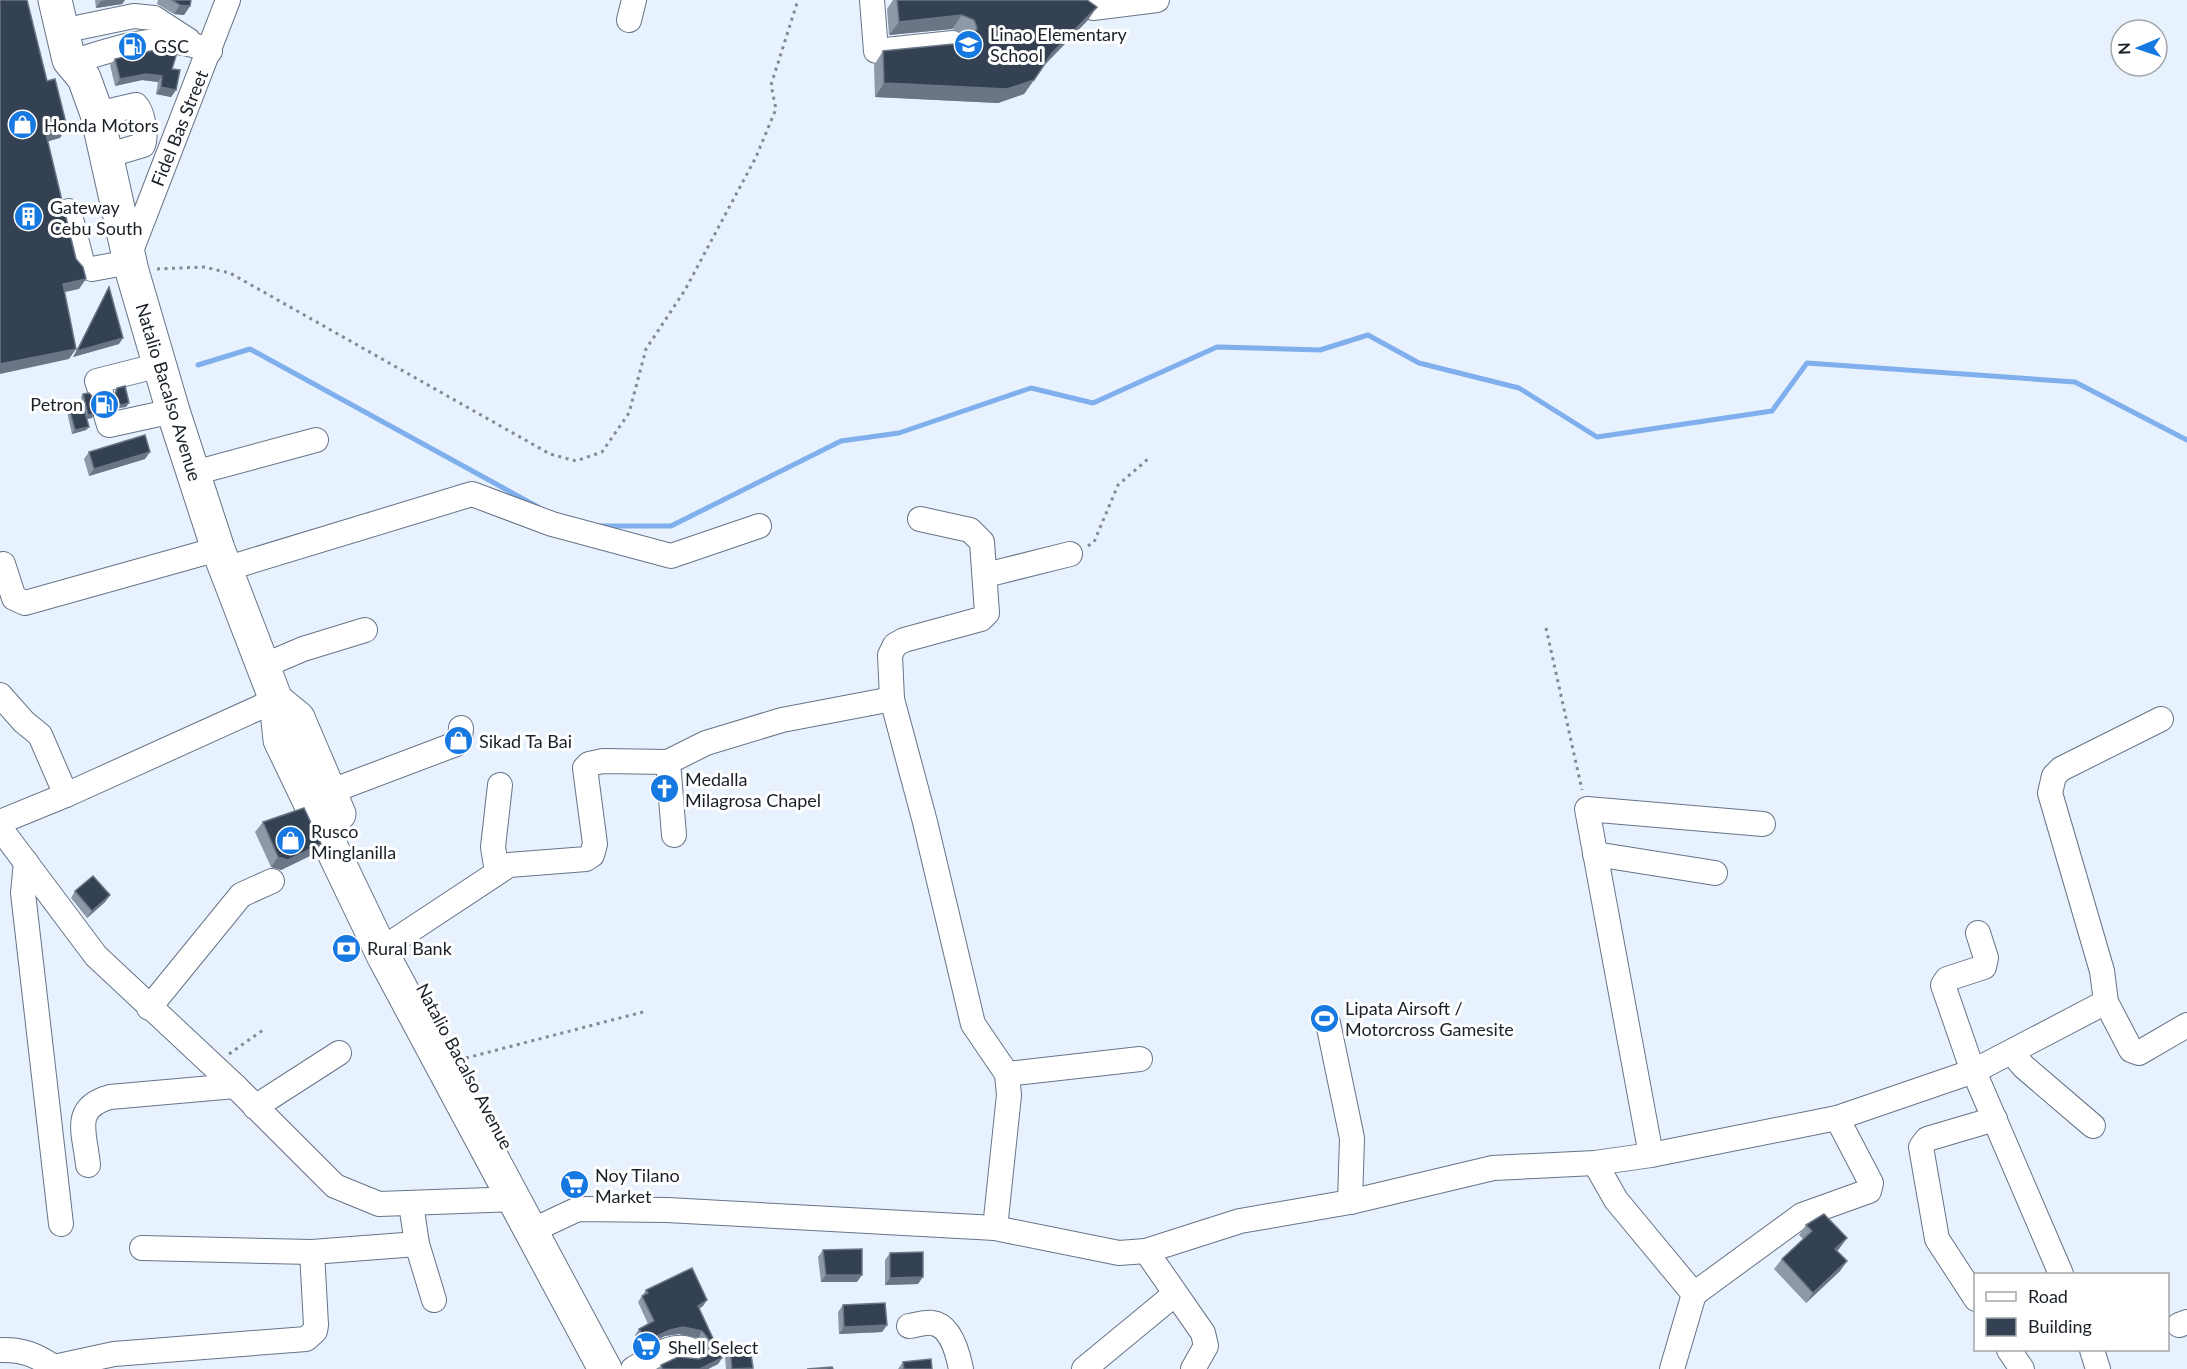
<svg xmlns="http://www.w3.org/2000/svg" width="2187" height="1369" viewBox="0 0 2187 1369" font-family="Lato,sans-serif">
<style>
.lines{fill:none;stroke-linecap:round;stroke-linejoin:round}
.stream{stroke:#7fafec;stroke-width:5}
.minor-casing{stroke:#667487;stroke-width:26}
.highway-casing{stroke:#667487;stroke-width:35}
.path{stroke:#838a95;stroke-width:3;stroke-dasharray:3 4.5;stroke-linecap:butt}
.minor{stroke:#fff;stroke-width:24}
.highway{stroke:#fff;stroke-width:33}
.wall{fill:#8e99a8}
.shaded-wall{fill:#6a7686}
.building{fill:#344152;stroke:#6a7686;stroke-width:1.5}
.labels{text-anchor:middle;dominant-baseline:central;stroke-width:6;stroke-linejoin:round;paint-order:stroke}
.poi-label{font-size:18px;fill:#1a2028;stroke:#fff;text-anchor:start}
.street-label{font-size:18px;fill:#1a2028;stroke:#fff}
</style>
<rect width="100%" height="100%" fill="#e8f1fe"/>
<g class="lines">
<g class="stream">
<path d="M198,365L250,349L538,507"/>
<path d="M600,526H671L841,441L899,433L1031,388L1093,403L1217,347L1320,350L1368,335L1419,363L1519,388L1597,437L1772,411L1807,363L2075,382L2187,440"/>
</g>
<defs>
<g id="minor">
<path d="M872,0L876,51L953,43"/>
<path d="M1080,0L1093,8L1157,0"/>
<path d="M629,20L634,0"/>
<path d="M81,27L134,16L154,18L188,40"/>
<path d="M88,57C129,44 169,32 210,51"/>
<path d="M97,114L136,105C143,113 147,135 143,145L106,156"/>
<path d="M69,211L83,266L92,269L130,262"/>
<path d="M129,256L228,0"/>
<path d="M101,393L97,381L160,365"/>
<path d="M106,415L109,425L173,411"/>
<path d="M194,473L316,440"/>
<path d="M920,519L970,530L982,542L987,613L981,619L904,640L895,645L890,655L892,699L925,822L973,1024L1007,1074L1009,1095L995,1228"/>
<path d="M3,564L14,598L25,603L218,549"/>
<path d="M225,569L472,494L552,524L671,556L759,526"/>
<path d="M986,575L1070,554"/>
<path d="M261,667L303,649L365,630"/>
<path d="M0,695L24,722L40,735L66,795"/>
<path d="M2161,719L2061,769L2054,776L2050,793L2102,971L2106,1002L2131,1050L2139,1053L2187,1025"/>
<path d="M668,762L674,835"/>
<path d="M329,792L456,744L460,739L461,728"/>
<path d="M0,822L66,795L276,700"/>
<path d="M0,828L96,956L235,1086L335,1186L379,1204L514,1199"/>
<path d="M1595,854L1715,873"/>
<path d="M26,862L23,893L61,1224"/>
<path d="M497,872L493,847L500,785"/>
<path d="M1978,933L1986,958L1984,967L1947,979L1943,985L1969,1060L2061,1274"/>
<path d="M397,939L509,865L586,859L592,855L595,844L585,768L589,764L603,761L668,762L706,743L782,720L892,699"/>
<path d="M149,1008L241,895L272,881"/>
<path d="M1328,1023L1352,1138L1350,1202"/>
<path d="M2011,1052L2024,1067L2093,1126"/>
<path d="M1007,1074L1140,1059"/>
<path d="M255,1107L339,1053"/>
<path d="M1651,1155L1587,809L1763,824"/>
<path d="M1595,1163L1616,1200L1694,1294L1672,1369"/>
<path d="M88,1165C85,1133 71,1108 110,1097L235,1086"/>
<path d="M411,1204L417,1244L434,1300"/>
<path d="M531,1231L578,1209L667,1210L995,1228L1119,1253L1146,1251L1240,1221L1350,1202L1493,1168L1595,1163L1651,1155L1837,1118L1974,1071L2106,1002"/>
<path d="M142,1248L312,1252L417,1244"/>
<path d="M1146,1251L1203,1333L1206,1346L1193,1369"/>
<path d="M1694,1294L1802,1215L1869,1191L1871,1183L1837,1118"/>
<path d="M1976,1299L1937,1239L1921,1147L1927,1139L1995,1119"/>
<path d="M2179,1325L2187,1322"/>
<path d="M909,1326C916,1325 925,1322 932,1323C951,1325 958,1354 961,1369"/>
<path d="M0,1350C22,1349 36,1355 54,1367L114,1354L306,1339L315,1331L316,1325L312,1252"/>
<path d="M2009,1350L2022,1369"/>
<path d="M2092,1350L2098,1369"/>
<path d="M633,1369C650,1359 674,1340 693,1351"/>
<path d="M1084,1369L1175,1294"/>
</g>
<g id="highway">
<path d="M55,0L69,60L84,78L97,114L132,271L173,411L218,549L276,700L280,740L384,957L605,1369"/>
<path d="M276,700L298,718L339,814"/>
</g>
</defs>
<use href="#minor" class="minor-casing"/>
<use href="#highway" class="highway-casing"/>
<g class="path">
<path d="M157,269L204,267L230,273L550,454L576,461L602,452L629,413L646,349L685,290L756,157L776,109L771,85L798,0"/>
<path d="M1088,546L1094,542L1118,485L1149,458"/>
<path d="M1546,628L1582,790"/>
<path d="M229,1054L263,1030"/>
<path d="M466,1058L643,1012"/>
</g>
<use href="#minor" class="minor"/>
<use href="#highway" class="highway"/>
</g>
<g class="wall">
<path d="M95,0H125L122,4L96,8Z"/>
<path d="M158,0H191L190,6L184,15L174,14L157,4Z"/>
<path d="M893,0H1087L1097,7L1087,21L1043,67L1024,94L998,103L875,97L874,65L883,51L964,43L967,42L964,34L952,29L889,35L887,9Z"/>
<path d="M115,59L172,69L176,90L171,97L156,94L158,82L142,80L115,86L110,65Z"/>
<path d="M109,287L119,344L73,357L105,294Z"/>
<path d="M117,388L126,407L118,408L112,402L115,391Z"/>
<path d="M83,394L95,414L92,418L87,419L89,427L86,430L72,434L67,412L69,408L83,405L81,397Z"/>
<path d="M89,452L145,459L89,476L84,459Z"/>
<path d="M263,822L314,854L281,870L271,867L255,832Z"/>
<path d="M75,891L110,895L105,902L87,918L71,898Z"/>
<path d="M1806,1225L1847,1238L1837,1251L1847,1261L1840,1271L1806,1303L1774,1269L1782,1259L1803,1239L1799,1235Z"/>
<path d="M823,1250L857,1282H821L818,1257Z"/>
<path d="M890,1253L918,1284L885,1285V1260Z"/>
<path d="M646,1290L703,1306L699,1309L722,1358L718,1364L708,1369H658L661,1365L699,1359L706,1356L707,1348L698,1338L679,1334L665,1336L642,1347L635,1335L639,1329L648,1324L638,1302Z"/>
<path d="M843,1305L887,1325L882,1332L839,1334L838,1312Z"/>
<path d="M730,1350L753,1368L752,1369H726L725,1357Z"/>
<path d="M903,1362L932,1369H898Z"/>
</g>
<g class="shaded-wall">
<path d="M107,0H125L122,4L96,8L101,1Z"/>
<path d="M180,5L190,6L184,15L174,14Z"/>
<path d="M1097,7L1087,21L1042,67L1052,53Z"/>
<path d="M962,15L952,29L889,35L899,22Z"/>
<path d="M146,74L162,76L158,82L142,80L115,86L120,79Z"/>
<path d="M1034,80L1024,94L998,103L875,97L884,83Z"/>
<path d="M161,87L176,90L171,97L156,94Z"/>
<path d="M67,127L60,138L39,144L46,134Z"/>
<path d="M86,279L79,289L56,294L63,284Z"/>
<path d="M123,338L119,344L73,357L77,351Z"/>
<path d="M76,349L69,359L0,374V364Z"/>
<path d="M129,403L126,407L118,408L121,405Z"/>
<path d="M95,414L92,418L86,419L88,415Z"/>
<path d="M89,427L86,430L72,434L75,430Z"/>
<path d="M150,452L145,459L89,476L94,469Z"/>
<path d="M321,844L314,854L281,870L271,867L278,857Z"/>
<path d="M110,895L105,902L87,918L92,911Z"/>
<path d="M1847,1238L1839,1249L1828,1259L1835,1249Z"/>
<path d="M1847,1261L1840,1271L1806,1303L1813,1293Z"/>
<path d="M826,1275H862L857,1282H821Z"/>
<path d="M923,1277L918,1284L885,1285L890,1278Z"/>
<path d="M707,1300L703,1306L693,1312L698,1306Z"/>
<path d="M887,1325L882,1332L839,1334L844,1327Z"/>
<path d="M683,1327L702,1331L698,1338L679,1334L665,1336L642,1347L646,1341L670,1330Z"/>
<path d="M722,1358L718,1364L708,1369H700Z"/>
</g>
<g class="building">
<path d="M0,0H27L47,81L55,79L67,127L46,134L76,259L83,267L86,279L63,284L76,349L0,364Z"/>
<path d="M172,0H191L190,6L180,5Z"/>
<path d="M897,0H1087L1097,7L1052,53L1034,80L1007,89L884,83L883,51L964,43L971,40L977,28L974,20L962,15L899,22Z"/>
<path d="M178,49L172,69L180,70L176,90L161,87L162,76L146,74L120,79L115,59L155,50Z"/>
<path d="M109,287L123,338L77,351Z"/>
<path d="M125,386L129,403L121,405L114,399L117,388Z"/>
<path d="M89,393L98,402L95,414L88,415L83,394Z"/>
<path d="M83,405L89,427L75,430L69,408Z"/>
<path d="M145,435L150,452L94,469L89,452Z"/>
<path d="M304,808L321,844L288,860L278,857L263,822Z"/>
<path d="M93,876L110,895L92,911L75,891Z"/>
<path d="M1824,1214L1847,1238L1835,1249L1847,1261L1813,1293L1782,1259L1812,1231L1806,1225Z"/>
<path d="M862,1249V1275H826L823,1250Z"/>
<path d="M923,1252V1277L890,1278V1253Z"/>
<path d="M692,1268L707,1300L698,1306L722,1358L700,1369H663L661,1365L678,1357L699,1359L706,1356L711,1349V1342L702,1331L683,1327L670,1330L646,1341L639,1329L654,1321L642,1296L648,1293L646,1290Z"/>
<path d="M885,1303L887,1325L844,1327L843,1305Z"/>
<path d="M750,1348L753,1368L732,1369L730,1350Z"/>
<path d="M931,1359L932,1369H904L903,1362Z"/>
<path d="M832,1367L833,1369H807Z"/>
</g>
<defs>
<symbol id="school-disc" viewBox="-11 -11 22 22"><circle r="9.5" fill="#1678e1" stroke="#fff"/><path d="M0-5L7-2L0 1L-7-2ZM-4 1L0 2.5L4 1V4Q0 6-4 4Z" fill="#fff"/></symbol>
<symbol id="fuel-disc" viewBox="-11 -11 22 22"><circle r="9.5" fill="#1678e1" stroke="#fff"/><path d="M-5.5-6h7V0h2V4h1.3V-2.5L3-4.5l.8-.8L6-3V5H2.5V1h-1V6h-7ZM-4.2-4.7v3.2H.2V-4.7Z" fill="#fff"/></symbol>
<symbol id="shop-disc" viewBox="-11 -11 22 22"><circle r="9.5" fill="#1678e1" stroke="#fff"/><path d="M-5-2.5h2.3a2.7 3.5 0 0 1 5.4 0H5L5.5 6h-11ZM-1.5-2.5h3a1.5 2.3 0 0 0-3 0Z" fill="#fff"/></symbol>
<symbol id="building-disc" viewBox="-11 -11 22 22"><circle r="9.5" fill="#1678e1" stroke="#fff"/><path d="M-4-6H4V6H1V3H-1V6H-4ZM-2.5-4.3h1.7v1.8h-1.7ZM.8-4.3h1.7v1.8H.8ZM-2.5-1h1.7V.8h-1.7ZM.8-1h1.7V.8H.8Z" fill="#fff"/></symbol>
<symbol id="church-disc" viewBox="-11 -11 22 22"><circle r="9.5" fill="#1678e1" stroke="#fff"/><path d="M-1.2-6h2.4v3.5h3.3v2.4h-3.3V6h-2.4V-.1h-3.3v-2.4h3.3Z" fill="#fff"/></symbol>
<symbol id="bank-disc" viewBox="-11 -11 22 22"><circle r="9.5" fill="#1678e1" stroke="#fff"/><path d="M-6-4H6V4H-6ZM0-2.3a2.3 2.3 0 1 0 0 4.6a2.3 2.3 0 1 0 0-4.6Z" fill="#fff"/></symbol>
<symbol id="stadium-disc" viewBox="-11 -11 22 22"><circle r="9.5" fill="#1678e1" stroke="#fff"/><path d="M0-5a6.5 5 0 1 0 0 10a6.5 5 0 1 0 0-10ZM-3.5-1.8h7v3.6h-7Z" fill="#fff"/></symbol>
<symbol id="supermarket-disc" viewBox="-11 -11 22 22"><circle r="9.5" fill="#1678e1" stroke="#fff"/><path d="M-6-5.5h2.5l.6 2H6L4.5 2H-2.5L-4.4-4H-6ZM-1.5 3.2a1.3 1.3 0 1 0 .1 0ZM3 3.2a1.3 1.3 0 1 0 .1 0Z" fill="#fff"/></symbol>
</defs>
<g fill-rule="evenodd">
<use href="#school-disc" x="952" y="28" width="33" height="33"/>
<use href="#fuel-disc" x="116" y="30" width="33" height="33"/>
<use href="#shop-disc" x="6" y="108" width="33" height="33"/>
<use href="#building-disc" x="12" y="200" width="33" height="33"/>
<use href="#fuel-disc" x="88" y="388" width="33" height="33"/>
<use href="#shop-disc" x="442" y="724" width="33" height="33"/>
<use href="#church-disc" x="648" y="772" width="33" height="33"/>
<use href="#shop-disc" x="274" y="824" width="33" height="33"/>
<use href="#bank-disc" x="330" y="932" width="33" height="33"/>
<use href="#stadium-disc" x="1308" y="1002" width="33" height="33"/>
<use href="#supermarket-disc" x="558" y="1168" width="33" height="33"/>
<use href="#supermarket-disc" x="630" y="1330" width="33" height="33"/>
</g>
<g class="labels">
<g class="poi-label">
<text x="990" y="34">Linao Elementary<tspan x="990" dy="21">School</tspan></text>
<text x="154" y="46">GSC</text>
<text x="44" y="125">Honda Motors</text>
<text x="50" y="207">Gateway<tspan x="50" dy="21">Cebu South</tspan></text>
<text x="83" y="404" text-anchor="end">Petron</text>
<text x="479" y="741">Sikad Ta Bai</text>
<text x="685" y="779">Medalla<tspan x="685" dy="21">Milagrosa Chapel</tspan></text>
<text x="311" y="831">Rusco<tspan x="311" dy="21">Minglanilla</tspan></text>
<text x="367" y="948">Rural Bank</text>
<text x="1345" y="1008">Lipata Airsoft /<tspan x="1345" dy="21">Motorcross Gamesite</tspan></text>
<text x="595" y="1175">Noy Tilano<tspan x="595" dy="21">Market</tspan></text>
<text x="668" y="1347">Shell Select</text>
</g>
<g class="street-label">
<text transform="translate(179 128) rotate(-68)">Fidel Bas Street</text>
<text transform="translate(169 392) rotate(73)">Natalio Bacalso Avenue</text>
<text transform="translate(465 1066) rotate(62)">Natalio Bacalso Avenue</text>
</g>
</g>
<rect x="1974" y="1273" width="195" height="78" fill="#ffffff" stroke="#a3a6a9" stroke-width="1.5"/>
<rect x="1986" y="1292" width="30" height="9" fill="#ffffff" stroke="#a3a6a9" stroke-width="1.5"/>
<text x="2028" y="1303" font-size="18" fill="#1a2028">Road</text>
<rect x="1986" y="1318" width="30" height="18" fill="#344152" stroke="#a3a6a9" stroke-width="1.5"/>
<text x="2028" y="1333" font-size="18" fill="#1a2028">Building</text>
<g transform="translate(2139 48) rotate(268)"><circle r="28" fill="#ffffff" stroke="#a3a6a9" stroke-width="1.5"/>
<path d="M0-4.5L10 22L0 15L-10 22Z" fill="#1678e1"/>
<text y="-9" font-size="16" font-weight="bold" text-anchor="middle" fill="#1a2028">N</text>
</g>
</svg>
